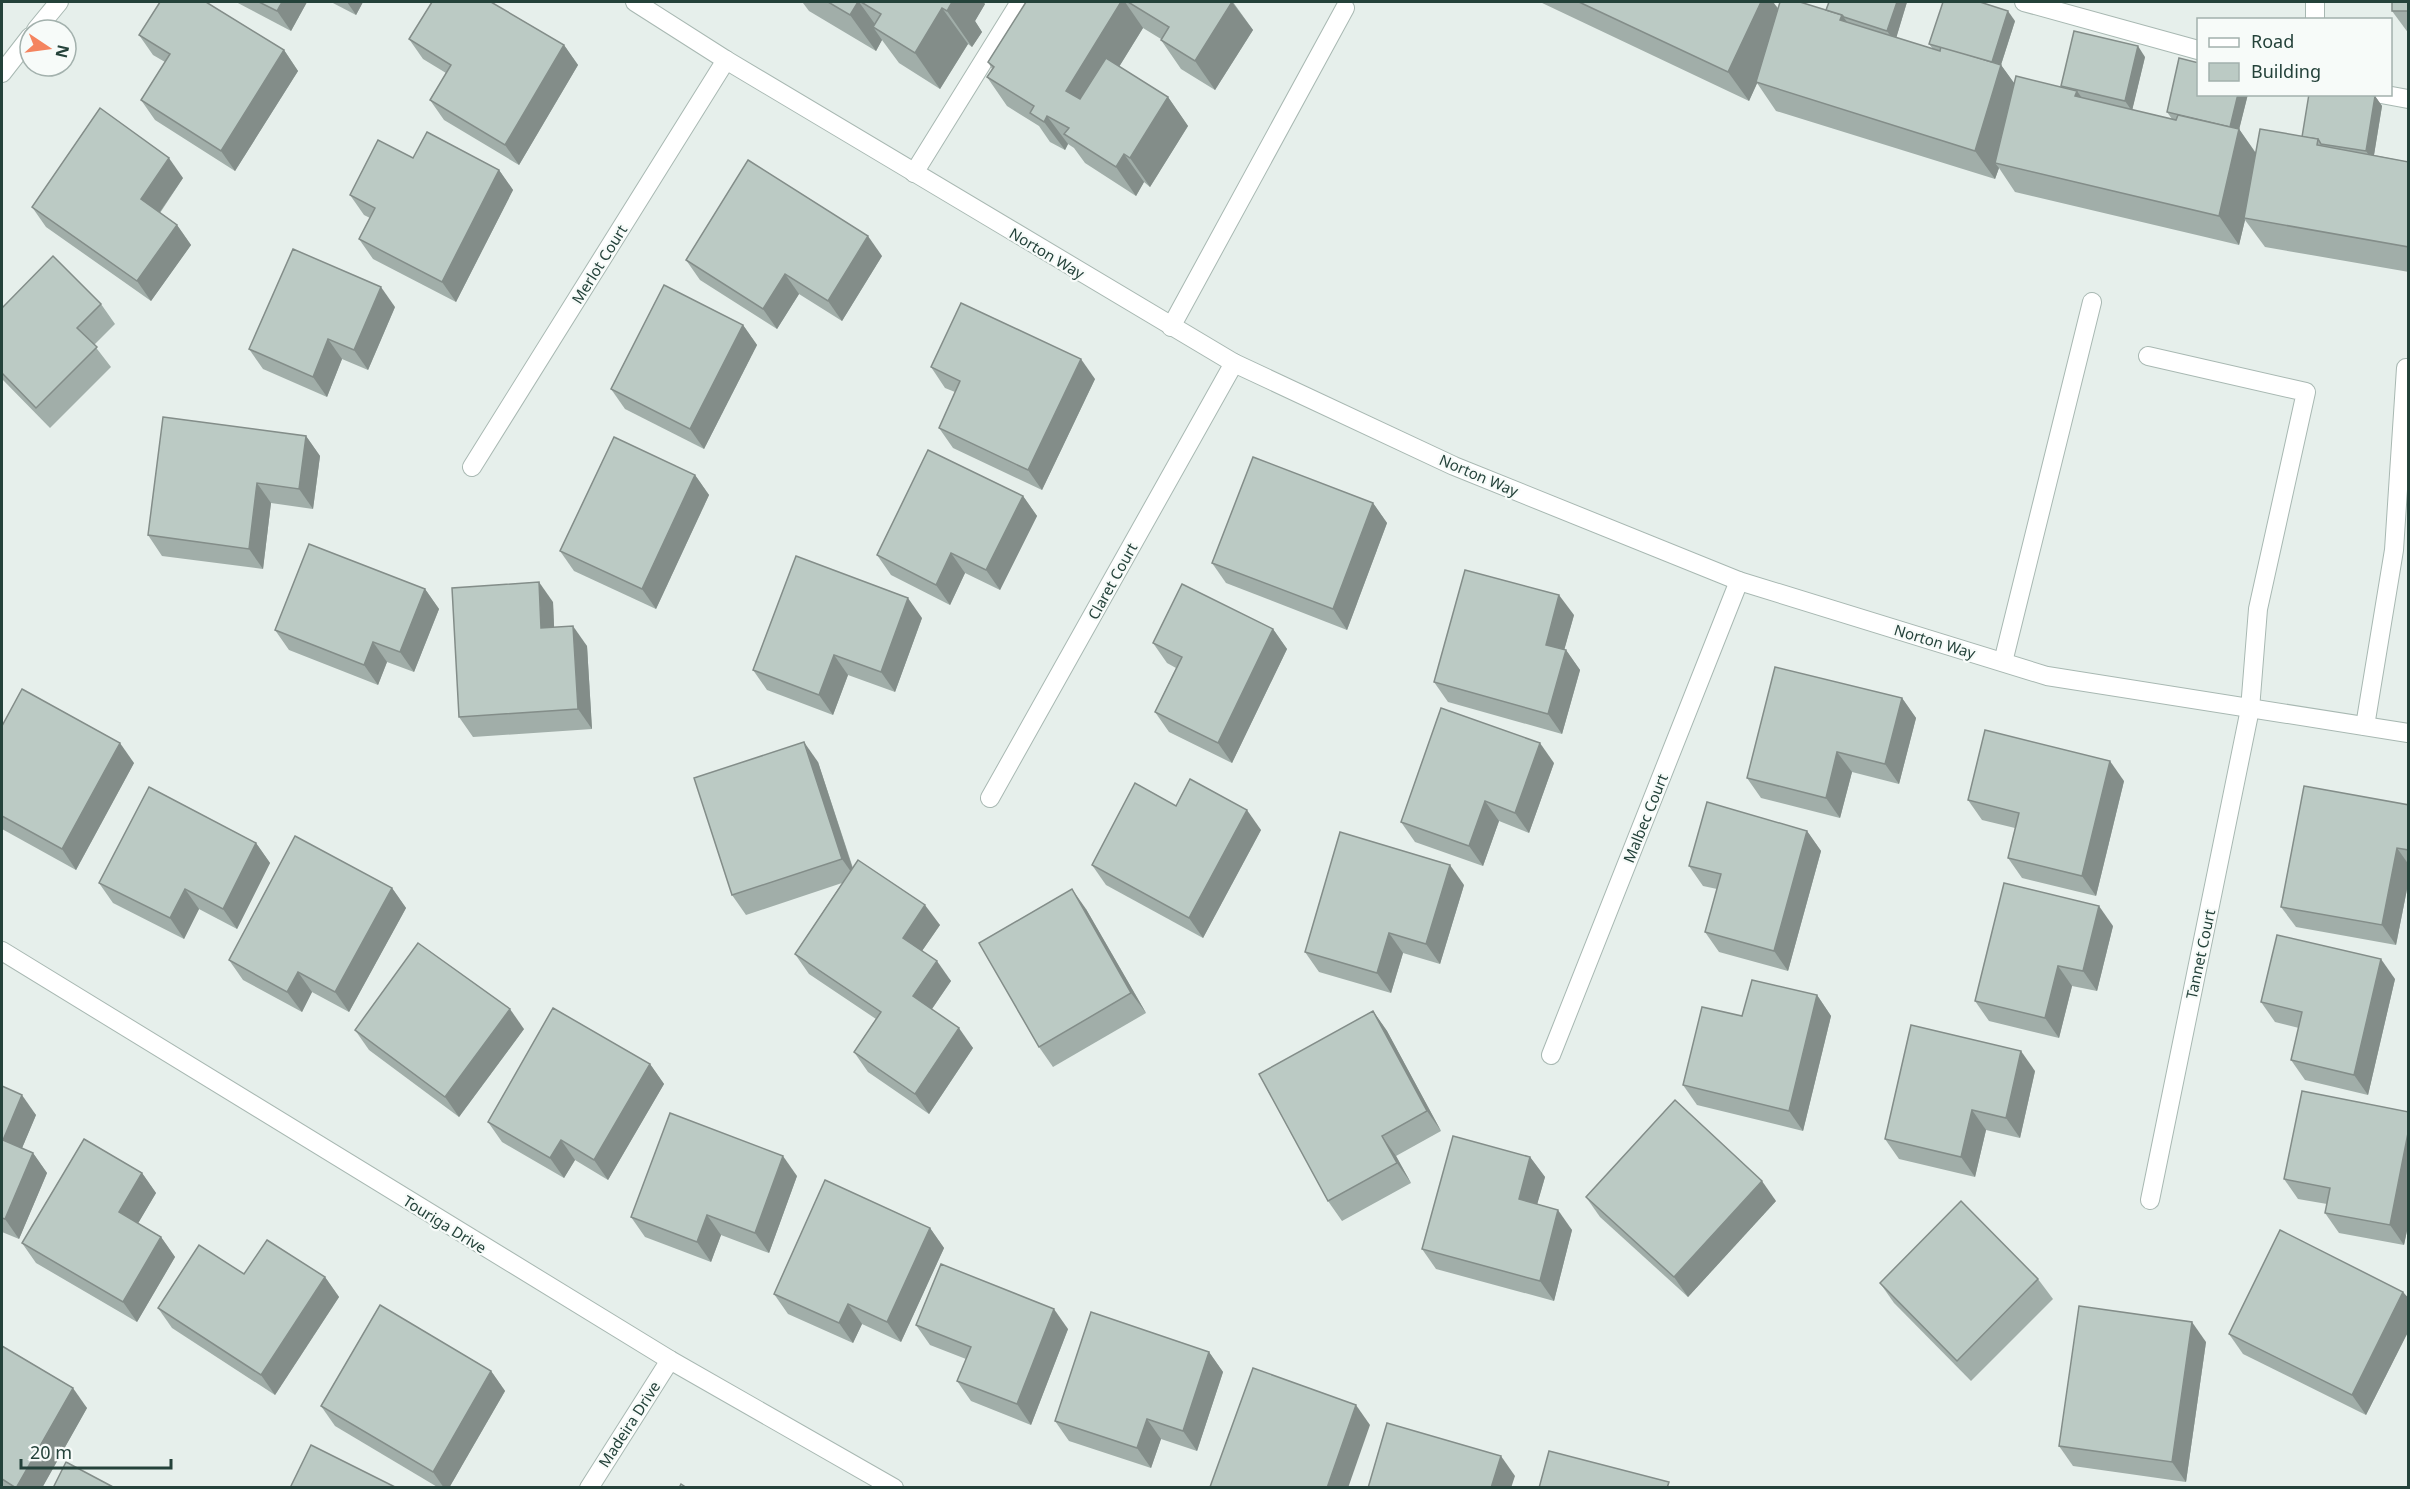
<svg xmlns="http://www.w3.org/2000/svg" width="2410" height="1489" viewBox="0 0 2410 1489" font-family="'Noto Sans',sans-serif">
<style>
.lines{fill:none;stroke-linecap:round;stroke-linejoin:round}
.service-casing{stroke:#a8b8b2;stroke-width:20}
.minor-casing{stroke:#a8b8b2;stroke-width:20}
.service{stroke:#fff;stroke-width:18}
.minor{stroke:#fff;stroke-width:18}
.wall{fill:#a1aea9}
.shaded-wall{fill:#838d89}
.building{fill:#bbcac4;stroke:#838d89;stroke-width:1.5}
.labels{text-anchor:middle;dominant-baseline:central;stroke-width:4.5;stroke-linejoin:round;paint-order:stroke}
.street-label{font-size:15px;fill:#24423a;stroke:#f7fbf9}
</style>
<rect width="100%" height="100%" fill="#e6efeb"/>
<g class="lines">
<defs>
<g id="service">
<path d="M914,173L1020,2"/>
<path d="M1171,327L1345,8"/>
<path d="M2148,356L2306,392L2258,609L2250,709"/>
<path d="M2003,662L2092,302"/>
<path d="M2365,726L2394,550L2406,368"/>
</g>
<g id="minor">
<path d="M635,2L726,60L1234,363L1454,466L1739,581L2047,676L2408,733"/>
<path d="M2024,2L2198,50"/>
<path d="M2315,20V2"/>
<path d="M36,30L59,2"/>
<path d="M2,73L30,37"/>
<path d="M2381,94L2408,99"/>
<path d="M472,467L726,60"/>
<path d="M990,798L1234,363"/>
<path d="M2,951L670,1360L894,1488"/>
<path d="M1551,1055L1739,581"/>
<path d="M2150,1200L2250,709"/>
<path d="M589,1488L670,1360"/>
</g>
</defs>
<use href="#service" class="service-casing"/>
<use href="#minor" class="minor-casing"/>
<use href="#service" class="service"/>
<use href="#minor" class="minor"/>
</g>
<g class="wall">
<path d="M236,2H307L291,31Z"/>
<path d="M331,2H363L356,15Z"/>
<path d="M801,2H983L985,4L975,21L982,32L972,47L968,44L940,89L899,63L882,40L876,51L809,11L803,3Z"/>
<path d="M1026,2H1233L1253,30L1215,90L1181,69L1161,40V39L1143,28L1119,67L1168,97L1188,126L1150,187L1144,182L1136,196L1085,163L1074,148L1068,144L1065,150L1050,142L1039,126L1007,106L987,77L992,69L988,62Z"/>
<path d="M1540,2H1773L1778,8L1826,10L1907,2L1896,38L1933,49L1929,44L2015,21L2001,65L2014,83L2062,87L2061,86L2145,57L2132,110L2172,119L2167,112L2199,94H2248L2239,129L2256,153L2302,137L2375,96L2382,106L2374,155L2409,162V272L2265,247L2245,220L2239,245L2015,192L1999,168L1995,179L1776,111L1757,83L1749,101Z"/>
<path d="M2409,2V34L2392,11Z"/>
<path d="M139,35L284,50L298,71L235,171L155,120L141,100L165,62L153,55Z"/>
<path d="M409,39L564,45L578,65L519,165L444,120L430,100L446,73L423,59Z"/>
<path d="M499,170L513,190L456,302L373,259L359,239L370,218L364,215L350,195Z"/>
<path d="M183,178L160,213L177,225L191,245L151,301L46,227L32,207Z"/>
<path d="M882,256L842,321L799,294L777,329L700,280L686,260Z"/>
<path d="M101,304L115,324L94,345L111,367L50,428L2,379V308Z"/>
<path d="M395,307L368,370L342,359L327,397L263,369L249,349Z"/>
<path d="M743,325L757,345L704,449L625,409L611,389Z"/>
<path d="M931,367L1095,379L1042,490L953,448L939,428L955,392L945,388Z"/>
<path d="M306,436L320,456L313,509L271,503L263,569L162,556L148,535Z"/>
<path d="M695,475L709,495L656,609L574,571L560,551Z"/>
<path d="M1023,496L1037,516L1000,590L965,573L950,605L891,575L877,555Z"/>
<path d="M1373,503L1387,523L1347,630L1226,583L1212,563Z"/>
<path d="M425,589L439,609L414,672L387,662L378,685L289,650L275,630Z"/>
<path d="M553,602L554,628L587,646L592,729L473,737L459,717Z"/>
<path d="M1574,615L1564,650H1566L1580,670L1562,734L1448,702L1434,682Z"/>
<path d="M922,618L895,692L848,675L833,715L767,690L753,670Z"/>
<path d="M1273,629L1287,649L1232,763L1169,732L1155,712L1176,668L1167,663L1153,643Z"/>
<path d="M1902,698L1916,718L1899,784L1852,772L1840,818L1761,798L1747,778Z"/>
<path d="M2,726L134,763L76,870L2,829Z"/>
<path d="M818,762L853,868L940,925L922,951L951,981L932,1009L973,1048L929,1114L868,1072L854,1052L876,1019L809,974L795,954L842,883L746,915L732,895Z"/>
<path d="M1554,763L1529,833L1499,821L1483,866L1415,842L1401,822Z"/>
<path d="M2124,781L2096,896L2022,878L2008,858L2015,828L1982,820L1968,800Z"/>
<path d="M2409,805V879L2396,945L2296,927L2281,907Z"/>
<path d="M1176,806L1261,830L1203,938L1106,885L1092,865Z"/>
<path d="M1807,831L1821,851L1788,971L1719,952L1705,932L1717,889L1703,886L1689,866Z"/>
<path d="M256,843L270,863L237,929L199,909L184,939L113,903L99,883Z"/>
<path d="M1464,885L1440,964L1403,953L1391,993L1319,972L1305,952Z"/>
<path d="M392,888L406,908L349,1012L312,992L302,1012L243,980L229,960Z"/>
<path d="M1086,909L1146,1013L1053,1067L1039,1047Z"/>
<path d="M2113,926L2097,991L2072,986L2059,1038L1989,1021L1975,1001Z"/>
<path d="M2395,979L2368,1095L2305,1080L2291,1060L2299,1028L2275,1022L2261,1002Z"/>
<path d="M1817,995L1831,1016L1803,1131L1697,1105L1683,1085L1742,1016Z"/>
<path d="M1373,1011L1387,1031L1441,1131L1396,1156L1411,1183L1342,1221L1328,1201Z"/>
<path d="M524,1029L459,1117L369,1050L355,1030Z"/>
<path d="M650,1064L664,1084L608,1180L575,1160L564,1178L502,1142L488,1122Z"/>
<path d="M2035,1071L2020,1138L1986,1130L1975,1177L1899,1159L1885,1139Z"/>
<path d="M2,1086L36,1115L22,1148L33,1153L47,1173L19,1239L2,1232Z"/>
<path d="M2409,1112V1221L2404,1245L2339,1233L2325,1213L2327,1204L2298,1199L2284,1179Z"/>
<path d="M1530,1157L1545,1177L1537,1204L1572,1230L1554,1301L1436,1269L1422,1249Z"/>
<path d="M142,1173L156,1193L138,1223L161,1237L175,1257L137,1322L36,1263L22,1243Z"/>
<path d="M797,1176L769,1253L721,1235L711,1262L645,1237L631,1217Z"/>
<path d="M1586,1197L1776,1201L1688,1297L1600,1217Z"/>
<path d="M930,1228L944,1248L901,1342L862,1324L853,1343L788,1314L774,1294Z"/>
<path d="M244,1274L325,1277L339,1297L275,1395L172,1328L158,1308Z"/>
<path d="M2038,1279L2053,1299L1971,1381L1894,1303L1880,1283Z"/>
<path d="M2403,1292L2409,1299V1330L2366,1415L2243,1354L2229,1334Z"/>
<path d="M916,1325L1068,1329L1031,1425L971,1401L957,1381L966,1359L930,1345Z"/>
<path d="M2206,1342L2186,1482L2073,1466L2059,1446Z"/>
<path d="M2,1346L87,1408L42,1488H2Z"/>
<path d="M1209,1352L1223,1372L1197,1451L1161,1439L1151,1468L1069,1441L1055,1421Z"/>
<path d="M491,1371L505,1391L449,1488H439L335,1426L321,1406Z"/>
</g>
<g class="shaded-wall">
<path d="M282,2H307L291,31L277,11Z"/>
<path d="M347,2H363L356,15Z"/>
<path d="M858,2H859L880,31L873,27L882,40L876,51L850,15Z"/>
<path d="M952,2H983L985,4L975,21L982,32L972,47L947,11Z"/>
<path d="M1121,2H1125L1143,28L1086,120L1066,91Z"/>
<path d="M1232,2L1253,30L1215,90L1195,61Z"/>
<path d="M1761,2H1773L1786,20L1749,101L1728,72Z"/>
<path d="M1897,2H1907L1895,42L1887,31Z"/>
<path d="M942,8L968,44L940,89L915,53Z"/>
<path d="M2008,11L2015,21L1998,74L1991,64Z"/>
<path d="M1842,15L1863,44L1840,20Z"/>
<path d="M564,45L578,65L519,165L505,145Z"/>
<path d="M2138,46L2145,57L2132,111L2125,101Z"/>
<path d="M284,50L298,71L235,171L221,151Z"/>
<path d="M2001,65L2022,94L1995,163L1999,168L1995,179L1975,151Z"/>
<path d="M2077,91L2097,119L2075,96Z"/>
<path d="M2238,94H2248L2237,138L2230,127Z"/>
<path d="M2375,96L2382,106L2373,161L2366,151Z"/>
<path d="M1168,97L1188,126L1150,187L1130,158Z"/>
<path d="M1047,116L1068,144L1065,150L1044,122Z"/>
<path d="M2239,129L2259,158L2244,218L2245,220L2239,245L2219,216Z"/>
<path d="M1124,154L1144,182L1136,196L1116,167Z"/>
<path d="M169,158L183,178L155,219L141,199Z"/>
<path d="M499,170L513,190L456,302L442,282Z"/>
<path d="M177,225L191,245L151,301L137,281Z"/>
<path d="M868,236L882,256L842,321L828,301Z"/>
<path d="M785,274L799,294L777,329L763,309Z"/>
<path d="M381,287L395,307L368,370L354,350Z"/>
<path d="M743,325L757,345L704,449L690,429Z"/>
<path d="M328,339L342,359L327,397L313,377Z"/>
<path d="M1081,359L1095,379L1042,490L1028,470Z"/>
<path d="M306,436L320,456L313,509L299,489Z"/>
<path d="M695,475L709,495L656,609L642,589Z"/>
<path d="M257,483L271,503L263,569L249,549Z"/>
<path d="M1023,496L1037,516L1000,590L986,570Z"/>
<path d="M1373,503L1387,523L1347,630L1333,609Z"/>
<path d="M951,553L965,573L950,605L936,585Z"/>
<path d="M539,582L553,602L555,648L541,628Z"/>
<path d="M425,589L439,609L414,672L400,652Z"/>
<path d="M1559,595L1574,615L1560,665L1546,645Z"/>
<path d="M908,598L922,618L895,692L881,672Z"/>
<path d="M573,626L587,646L592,729L578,709Z"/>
<path d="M1273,629L1287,649L1232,763L1218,743Z"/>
<path d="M373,642L387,662L378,685L364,665Z"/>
<path d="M1566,650L1580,670L1562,734L1548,714Z"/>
<path d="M834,655L848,675L833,715L819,695Z"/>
<path d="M1902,698L1916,718L1899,784L1885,764Z"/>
<path d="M804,742L818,762L856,879L842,859Z"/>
<path d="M120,743L134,763L76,870L62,849Z"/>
<path d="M1540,743L1554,763L1529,833L1515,813Z"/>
<path d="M1837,752L1852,772L1840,818L1826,798Z"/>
<path d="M2110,761L2124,781L2096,896L2082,876Z"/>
<path d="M1485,801L1499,821L1483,866L1469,846Z"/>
<path d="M1247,810L1261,830L1203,938L1189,918Z"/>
<path d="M1807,831L1821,851L1788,971L1774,951Z"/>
<path d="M256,843L270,863L237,929L223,909Z"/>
<path d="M2397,848L2409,865V879L2396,945L2382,925Z"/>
<path d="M1450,865L1464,885L1440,964L1426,944Z"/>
<path d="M392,888L406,908L349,1012L335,992Z"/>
<path d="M185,889L199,909L184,939L170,918Z"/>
<path d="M1072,889L1086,909L1146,1013L1131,993Z"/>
<path d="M925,905L940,925L917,958L903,938Z"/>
<path d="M2099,906L2113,926L2097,991L2083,971Z"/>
<path d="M1389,933L1403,953L1391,993L1377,973Z"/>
<path d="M2381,959L2395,979L2368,1095L2354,1075Z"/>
<path d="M937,961L951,981L927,1016L913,996Z"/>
<path d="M2058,966L2072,986L2059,1038L2045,1018Z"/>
<path d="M298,972L312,992L302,1012L287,992Z"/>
<path d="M1817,995L1831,1016L1803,1131L1789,1111Z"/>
<path d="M510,1009L524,1029L459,1117L445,1097Z"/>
<path d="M1373,1011L1387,1031L1441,1131L1427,1111Z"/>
<path d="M959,1028L973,1048L929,1114L915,1094Z"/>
<path d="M2021,1051L2035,1071L2020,1138L2006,1118Z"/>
<path d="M650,1064L664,1084L608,1180L594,1160Z"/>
<path d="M22,1095L36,1115L17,1160L3,1140Z"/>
<path d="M1972,1110L1986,1130L1975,1177L1961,1157Z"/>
<path d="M2409,1128V1221L2404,1245L2390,1225Z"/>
<path d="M1382,1136L1396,1156L1411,1183L1397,1163Z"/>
<path d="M561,1140L575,1160L564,1178L550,1158Z"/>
<path d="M33,1153L47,1173L19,1239L5,1219Z"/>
<path d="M783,1156L797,1176L769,1253L755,1233Z"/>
<path d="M1530,1157L1545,1177L1533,1219L1519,1199Z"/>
<path d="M142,1173L156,1193L133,1232L119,1212Z"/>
<path d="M1762,1181L1776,1201L1688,1297L1674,1277Z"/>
<path d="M1558,1210L1572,1230L1554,1301L1540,1281Z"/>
<path d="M707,1215L721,1235L711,1262L697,1242Z"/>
<path d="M930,1228L944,1248L901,1342L887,1322Z"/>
<path d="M161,1237L175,1257L137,1322L123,1302Z"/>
<path d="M325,1277L339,1297L275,1395L261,1375Z"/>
<path d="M2403,1292L2409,1299V1330L2366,1415L2352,1395Z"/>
<path d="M848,1304L862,1324L853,1343L839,1323Z"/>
<path d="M1054,1309L1068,1329L1031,1425L1017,1404Z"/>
<path d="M2192,1322L2206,1342L2186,1482L2172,1462Z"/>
<path d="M1209,1352L1223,1372L1197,1451L1183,1431Z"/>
<path d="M491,1371L505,1391L449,1488H444L433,1472Z"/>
<path d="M73,1388L87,1408L42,1488H16Z"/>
<path d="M1356,1405L1370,1425L1348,1488H1327Z"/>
<path d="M1147,1419L1161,1439L1151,1468L1137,1448Z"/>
<path d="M1501,1456L1515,1476L1511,1488H1491Z"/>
</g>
<g class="building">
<path d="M160,2H206L284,50L221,151L141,100L170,54L139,35Z"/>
<path d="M259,2H282L277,11Z"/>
<path d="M432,2H491L564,45L505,145L430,100L451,65L409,39Z"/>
<path d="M828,2H858L850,15Z"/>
<path d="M861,2H952L947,11L942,8L915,53L873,27L881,14Z"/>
<path d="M1026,2H1121L1066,91L1080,99L1106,58L1168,97L1130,158L1124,154L1116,167L1064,134L1069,128L1047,116L1044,122L1030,113L1034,106L987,77L994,67L988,62Z"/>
<path d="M1128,2H1232L1195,61L1161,40L1169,27Z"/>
<path d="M1579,2H1761L1728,72Z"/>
<path d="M1780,2H1800L1842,15L1840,20L1940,51L1941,46L2001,65L1975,151L1756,82Z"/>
<path d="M1829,2H1897L1887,31L1844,17L1842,15L1826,10Z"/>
<path d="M1943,2H1980L2008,11L1992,62L1929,44Z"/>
<rect x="2392" y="2" width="17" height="9"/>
<path d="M2074,31L2138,46L2125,101L2061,86Z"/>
<path d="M2179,58L2199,63V94H2238L2230,127L2167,112Z"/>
<path d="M2016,76L2077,91L2075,96L2176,120L2178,115L2239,129L2219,216L1995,163Z"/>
<path d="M2309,94H2367L2375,96L2366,151L2321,144L2318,139L2302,137Z"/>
<path d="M100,108L169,158L141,199L177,225L137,281L32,207Z"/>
<path d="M2260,129L2318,139L2317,145L2409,162V247L2244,218Z"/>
<path d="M427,132L499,170L442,282L359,239L375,208L350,195L378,140L413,158Z"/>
<path d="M748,160L868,236L828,301L785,274L763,309L686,260Z"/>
<path d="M293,249L381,287L354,350L328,339L313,377L249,349Z"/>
<path d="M53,256L101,304L77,328L97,347L36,408L2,373V308Z"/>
<path d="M664,285L743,325L690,429L611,389Z"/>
<path d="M961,303L1081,359L1028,470L939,428L960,381L931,367Z"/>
<path d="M163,417L306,436L299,489L257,483L249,549L148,535Z"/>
<path d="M614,437L695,475L642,589L560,551Z"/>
<path d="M928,450L1023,496L986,570L951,553L936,585L877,555Z"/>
<path d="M1253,457L1373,503L1333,609L1212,563Z"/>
<path d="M309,544L425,589L400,652L373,642L364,665L275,630Z"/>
<path d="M796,556L908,598L881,672L834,655L819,695L753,670Z"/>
<path d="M1465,570L1559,595L1546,645L1566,650L1548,714L1434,682Z"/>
<path d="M539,582L541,628L573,626L578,709L459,717L452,588Z"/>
<path d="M1182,584L1273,629L1218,743L1155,712L1182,657L1153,643Z"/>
<path d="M1775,667L1902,698L1885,764L1837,752L1826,798L1747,778Z"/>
<path d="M22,689L120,743L62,849L2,816V726Z"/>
<path d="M1441,708L1540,743L1515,813L1485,801L1469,846L1401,822Z"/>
<path d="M1985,730L2110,761L2082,876L2008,858L2019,813L1968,800Z"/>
<path d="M804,742L842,859L732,895L694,778Z"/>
<path d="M1190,779L1247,810L1189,918L1092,865L1135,783L1176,806Z"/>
<path d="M2304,786L2409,805V850L2397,848L2382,925L2281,907Z"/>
<path d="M149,787L256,843L223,909L185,889L170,918L99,883Z"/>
<path d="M1707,802L1807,831L1774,951L1705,932L1721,874L1689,866Z"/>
<path d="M1340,832L1450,865L1426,944L1389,933L1377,973L1305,952Z"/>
<path d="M295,836L392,888L335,992L298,972L287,992L229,960Z"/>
<path d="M858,860L925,905L903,938L937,961L913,996L959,1028L915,1094L854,1052L881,1012L795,954Z"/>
<path d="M2004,883L2099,906L2083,971L2058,966L2045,1018L1975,1001Z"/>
<path d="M1072,889L1131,993L1039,1047L979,943Z"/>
<path d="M2277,935L2381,959L2354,1075L2291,1060L2302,1012L2261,1002Z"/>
<path d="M418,943L510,1009L445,1097L355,1030Z"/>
<path d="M1752,980L1817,995L1789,1111L1683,1085L1702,1007L1742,1016Z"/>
<path d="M553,1008L650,1064L594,1160L561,1140L550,1158L488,1122Z"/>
<path d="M1373,1011L1427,1111L1382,1136L1397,1163L1328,1201L1259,1074Z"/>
<path d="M1911,1025L2021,1051L2006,1118L1972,1110L1961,1157L1885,1139Z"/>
<path d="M2,1086L22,1095L3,1140L33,1153L5,1219L2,1218Z"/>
<path d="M2302,1091L2409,1112V1128L2390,1225L2325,1213L2330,1188L2284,1179Z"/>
<path d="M1675,1100L1762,1181L1674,1277L1586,1197Z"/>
<path d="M670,1113L783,1156L755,1233L707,1215L697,1242L631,1217Z"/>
<path d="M1453,1136L1530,1157L1519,1199L1558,1210L1540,1281L1422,1249Z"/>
<path d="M84,1139L142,1173L119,1212L161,1237L123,1302L22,1243Z"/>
<path d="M825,1180L930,1228L887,1322L848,1304L839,1323L774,1294Z"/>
<path d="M1961,1201L2038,1279L1957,1361L1880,1283Z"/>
<path d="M2280,1230L2403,1292L2352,1395L2229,1334Z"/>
<path d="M267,1240L325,1277L261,1375L158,1308L199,1245L244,1274Z"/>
<path d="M941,1264L1054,1309L1017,1404L957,1381L971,1347L916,1325Z"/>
<path d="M380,1305L491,1371L433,1472L321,1406Z"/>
<path d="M2079,1306L2192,1322L2172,1462L2059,1446Z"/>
<path d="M1091,1312L1209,1352L1183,1431L1147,1419L1137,1448L1055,1421Z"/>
<path d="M2,1346L73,1388L16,1488L2,1479Z"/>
<path d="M1253,1368L1356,1405L1327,1488L1210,1487Z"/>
<path d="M1387,1423L1501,1456L1491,1488H1368Z"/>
<path d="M311,1445L397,1488H290Z"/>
<path d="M1549,1451L1669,1482L1667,1488H1539Z"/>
<path d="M66,1462L115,1488H53Z"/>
<path d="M681,1484L687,1488H679Z"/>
</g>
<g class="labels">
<g class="street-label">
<text transform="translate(1047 253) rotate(31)">Norton Way</text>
<text transform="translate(599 264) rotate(-58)">Merlot Court</text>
<text transform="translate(1479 475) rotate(23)">Norton Way</text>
<text transform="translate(1112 581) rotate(-61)">Claret Court</text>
<text transform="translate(1935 641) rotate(17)">Norton Way</text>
<text transform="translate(1645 818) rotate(-68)">Malbec Court</text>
<text transform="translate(2200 954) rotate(-78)">Tannet Court</text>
<text transform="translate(445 1224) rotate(32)">Touriga Drive</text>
<text transform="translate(629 1424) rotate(-57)">Madeira Drive</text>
</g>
</g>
<rect width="2410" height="1489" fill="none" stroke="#24423a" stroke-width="6"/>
<rect x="2197" y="18" width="195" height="78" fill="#f7fbf9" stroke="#a3b1ad" stroke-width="1.5"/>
<rect x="2209" y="38" width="30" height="9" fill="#ffffff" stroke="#a3b1ad" stroke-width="1.5"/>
<text x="2251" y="48" font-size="18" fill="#24423a">Road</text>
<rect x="2209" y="63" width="30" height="18" fill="#bbcac4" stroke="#a3b1ad" stroke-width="1.5"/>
<text x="2251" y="78" font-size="18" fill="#24423a">Building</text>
<g transform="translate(48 48) rotate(103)"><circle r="28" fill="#f7fbf9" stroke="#a3b1ad" stroke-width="1.5"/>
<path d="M0-4.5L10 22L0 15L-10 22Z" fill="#f4845f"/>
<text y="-9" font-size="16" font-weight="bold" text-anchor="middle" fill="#24423a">N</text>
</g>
<path d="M21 1459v9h150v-9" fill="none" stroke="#24423a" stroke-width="3"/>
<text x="30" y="1459" font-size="18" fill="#24423a" stroke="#f7fbf9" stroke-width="4.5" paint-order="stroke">20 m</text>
</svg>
